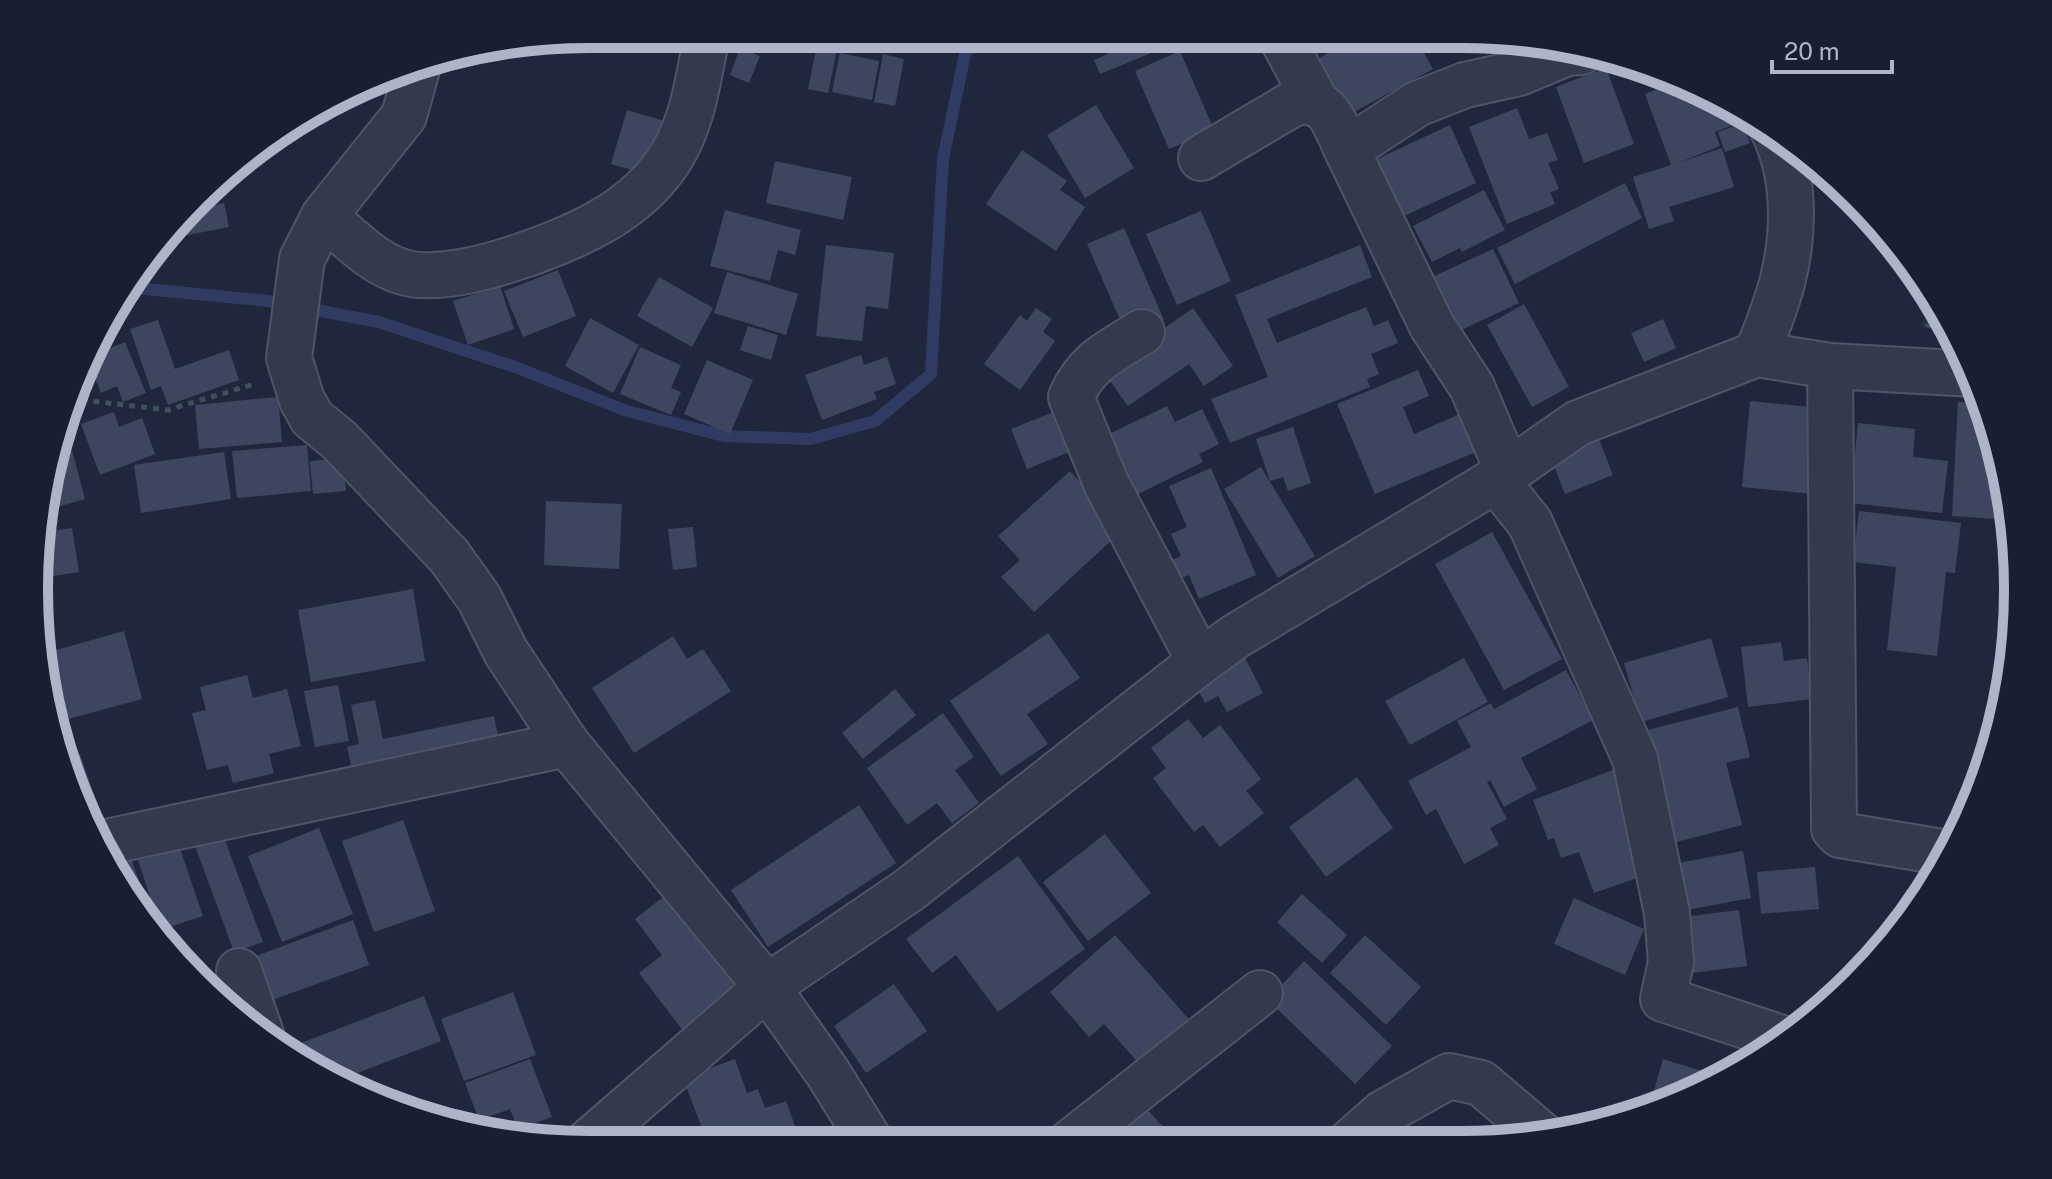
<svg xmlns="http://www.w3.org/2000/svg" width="2052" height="1179" viewBox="0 0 2052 1179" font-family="'Public Sans',sans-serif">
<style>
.cemetery{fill:url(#cemetery-stones)}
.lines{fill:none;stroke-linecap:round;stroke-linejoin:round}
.stream{stroke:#303b63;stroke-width:12}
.building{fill:#3e465f}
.minor-casing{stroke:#4f5467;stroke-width:48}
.path{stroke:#3d5158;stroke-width:5;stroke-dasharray:6 6;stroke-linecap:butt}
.minor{stroke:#34394d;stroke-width:44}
.rim{fill:none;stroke:#afb4c9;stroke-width:10}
</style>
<defs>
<pattern id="cemetery-stones" width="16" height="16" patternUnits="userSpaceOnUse" patternTransform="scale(2)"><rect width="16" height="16" fill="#22353e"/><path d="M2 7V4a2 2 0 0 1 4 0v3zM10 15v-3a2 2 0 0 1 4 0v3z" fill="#405059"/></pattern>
</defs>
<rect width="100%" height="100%" fill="#20273d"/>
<path class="cemetery" d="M1934,300L1954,337L1921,325Z"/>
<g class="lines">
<path class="stream" d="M125,287L268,301L379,322L515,367L627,411L724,436L810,439L875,421L931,374L943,159L965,54L980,35"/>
</g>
<g class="building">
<path d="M1100,35H1155L1161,49L1100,74L1094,60L1108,54Z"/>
<path d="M1169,35H1194L1176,46Z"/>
<path d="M1341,35H1414L1433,69L1347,116L1316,60L1345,43Z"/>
<path d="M1484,35H1499L1513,38L1489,48Z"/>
<path d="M818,40L838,44L828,93L808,89Z"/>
<path d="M740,48L760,56L749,83L730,75Z"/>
<path d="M1180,51L1214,130L1169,149L1135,71Z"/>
<path d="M840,53L879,61L872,100L832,92Z"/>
<path d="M883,54L904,59L895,106L874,102Z"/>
<path d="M1606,68L1634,144L1584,163L1556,87Z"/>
<path d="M1678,81L1700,93L1705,105L1717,101L1725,105L1733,125L1715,132L1720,146L1678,163L1722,148L1734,187L1669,207L1674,221L1649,229L1633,177L1671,165L1645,94Z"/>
<path d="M1096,105L1134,168L1085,198L1047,135Z"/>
<path d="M1517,108L1529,139L1547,133L1558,160L1548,163L1559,189L1550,192L1555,204L1507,224L1469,127Z"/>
<path d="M627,110L671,123L655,176L611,164Z"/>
<path d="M1743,123L1750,143L1725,152L1718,132Z"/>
<path d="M1450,125L1476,183L1391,222L1364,165Z"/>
<path d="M1022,150L1067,181L1060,190L1085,207L1056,251L986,204Z"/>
<path d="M775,161L852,177L843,220L766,203Z"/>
<path d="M1625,183L1642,218L1515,284L1497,248Z"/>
<path d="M1484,190L1505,230L1462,252L1460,248L1432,262L1413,226Z"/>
<path d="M224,203L229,227L178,237L177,228L195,209Z"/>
<path d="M725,210L801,230L795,255L778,250L770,281L710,266Z"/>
<path d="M1201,211L1231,281L1177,305L1146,234Z"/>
<path d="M1124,228L1164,320L1127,336L1087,244Z"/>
<path d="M826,245L894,253L888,309L866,306L862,341L816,336Z"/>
<path d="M1360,245L1372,277L1267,319L1277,343L1366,307L1374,326L1388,320L1398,343L1371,354L1379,374L1367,379L1370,387L1230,443L1211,399L1268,377L1235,295Z"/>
<path d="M1493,249L1519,303L1444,338L1419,283Z"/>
<path d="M558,270L576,316L523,337L504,291Z"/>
<path d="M727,272L798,294L786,335L714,313Z"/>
<path d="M659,277L713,308L692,347L637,316Z"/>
<path d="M500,286L514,329L468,345L453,301Z"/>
<path d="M1524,304L1569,387L1532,407L1487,325Z"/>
<path d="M1036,308L1052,319L1043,332L1055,341L1020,390L984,364L1020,315L1027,321Z"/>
<path d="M1193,308L1233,366L1204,386L1189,364L1128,406L1103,371Z"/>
<path d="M590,318L639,345L613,393L565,366Z"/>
<path d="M1663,319L1676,348L1644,362L1631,333Z"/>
<path d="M158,320L175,369L229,350L239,380L168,405L161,386L151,390L130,329Z"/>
<path d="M748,326L778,335L771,360L740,350Z"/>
<path d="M125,342L146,393L123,402L117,386L101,393L90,365L95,354Z"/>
<path d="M640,347L681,365L671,388L681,392L671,415L620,394Z"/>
<path d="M861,355L864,365L887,357L896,384L874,392L877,399L822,420L805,375Z"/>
<path d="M707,360L753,380L730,434L684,414Z"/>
<path d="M1418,370L1429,396L1403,407L1414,434L1460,414L1476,452L1375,494L1337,404Z"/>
<path d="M278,397L282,442L199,449L195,405Z"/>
<path d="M1750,401L1820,408L1812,494L1742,487Z"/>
<path d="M1958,402L1984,403L2000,456L1996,519L1952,516Z"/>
<path d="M1167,406L1175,422L1202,409L1219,444L1199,454L1203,462L1138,494L1109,434Z"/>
<path d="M1061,409L1077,449L1027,469L1011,429Z"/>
<path d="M114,412L119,427L142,418L155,454L100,475L81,424Z"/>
<path d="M1858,423L1915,429L1913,457L1948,461L1942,513L1850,503Z"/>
<path d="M1293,427L1311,483L1288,491L1283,477L1270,481L1256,439Z"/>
<path d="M1597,434L1613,475L1565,494L1549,453Z"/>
<path d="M307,445L311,491L237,498L232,451Z"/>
<path d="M71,447L85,499L47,510L52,453Z"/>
<path d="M224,452L231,499L141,513L134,465Z"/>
<path d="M343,458L346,491L313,494L310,461Z"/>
<path d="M1261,467L1315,556L1278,578L1224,489Z"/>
<path d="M1211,468L1256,575L1199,599L1189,575L1177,580L1169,561L1181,556L1171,534L1187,527L1169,486Z"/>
<path d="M1070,471L1109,515L1115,537L1034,612L1001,577L1020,560L998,536Z"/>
<path d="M546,501L622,504L619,569L544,565Z"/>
<path d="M1859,511L1961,523L1955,573L1946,572L1937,656L1887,650L1896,567L1853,562Z"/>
<path d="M693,527L697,567L673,570L668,529Z"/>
<path d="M72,528L79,572L40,578L44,532Z"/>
<path d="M1492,532L1562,659L1504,690L1435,564Z"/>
<path d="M413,589L425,661L311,682L298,610Z"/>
<path d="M124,631L142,699L68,719L49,652Z"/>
<path d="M1048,633L1080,678L1027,714L1048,744L1001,776L950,701Z"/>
<path d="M673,636L687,659L703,649L731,691L634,753L592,688Z"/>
<path d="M1711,638L1728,697L1641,722L1624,663Z"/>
<path d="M1781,642L1784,661L1807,658L1812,699L1748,707L1741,647Z"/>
<path d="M46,648L73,752L65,754L41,649Z"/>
<path d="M1242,652L1263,693L1227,712L1218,696L1205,703L1192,679Z"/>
<path d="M1464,658L1488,702L1410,745L1385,701Z"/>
<path d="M1566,670L1593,720L1521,758L1537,789L1504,807L1490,780L1487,782L1507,819L1490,828L1499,845L1464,864L1436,809L1426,815L1408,781L1471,747L1457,721L1491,703L1494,709Z"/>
<path d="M247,675L253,698L287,689L301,746L269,754L274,773L233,783L228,765L207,770L192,713L206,710L200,687Z"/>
<path d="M338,685L349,741L315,747L304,691Z"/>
<path d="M895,689L916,715L863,759L842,733Z"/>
<path d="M375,700L383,739L494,716L502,754L355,784L347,747L359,744L351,705Z"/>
<path d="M1738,707L1750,757L1726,763L1742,825L1665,845L1636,733Z"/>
<path d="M943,713L974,757L955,770L979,803L952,823L937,803L907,825L867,768Z"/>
<path d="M1188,719L1203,738L1220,725L1261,779L1246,791L1264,813L1220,847L1203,825L1194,832L1153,778L1166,768L1151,748Z"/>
<path d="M80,754L98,806L82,811L76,802L66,758Z"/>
<path d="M1613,770L1651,873L1594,893L1579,852L1561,858L1554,838L1548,840L1533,800Z"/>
<path d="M1357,777L1393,828L1326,877L1289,827Z"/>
<path d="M859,805L896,863L768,947L731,890Z"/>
<path d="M217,819L263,942L234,952L189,829Z"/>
<path d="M403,820L435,911L374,932L342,841Z"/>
<path d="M319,828L353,914L282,942L248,856Z"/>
<path d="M174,831L203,916L161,930L133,845Z"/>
<path d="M1105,834L1151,893L1088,941L1043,882Z"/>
<path d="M125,841L155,927H154L105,848Z"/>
<path d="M1743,851L1751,898L1676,912L1667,865Z"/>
<path d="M1018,856L1085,949L998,1012L956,955L932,973L906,939Z"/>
<path d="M1815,867L1819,909L1761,914L1757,872Z"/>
<path d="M676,887L752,986L687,1036L639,973L662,955L635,919Z"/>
<path d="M1302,894L1347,935L1322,963L1277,922Z"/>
<path d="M1574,898L1644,929L1625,975L1554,944Z"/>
<path d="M1739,910L1747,966L1683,974L1675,918Z"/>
<path d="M353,920L369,965L264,1003L248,959Z"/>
<path d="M1115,935L1193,1024L1143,1068L1104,1024L1089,1037L1050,992Z"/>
<path d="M1365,935L1421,987L1386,1025L1330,973Z"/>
<path d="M1304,961L1392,1046L1355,1084L1268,1000Z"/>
<path d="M894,984L927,1031L866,1073L834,1026Z"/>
<path d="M513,992L536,1055L464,1081L441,1019Z"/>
<path d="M424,996L441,1041L339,1080L302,1062L296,1045Z"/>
<path d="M530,1059L552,1117L518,1129L510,1109L479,1120L465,1083Z"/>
<path d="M735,1059L747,1093L758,1089L765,1108L786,1101L801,1142L708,1144L683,1078Z"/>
<path d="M1663,1059L1725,1078L1648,1112Z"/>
<path d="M1147,1109L1178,1144H1120L1115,1138Z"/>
<path d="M848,1130L853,1144H815Z"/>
</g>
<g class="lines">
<defs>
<g id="minor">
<path d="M1280,35L1316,102"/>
<path d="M419,62L404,116L324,216L302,259L289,358L302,400L312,418L340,441L449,556L479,598L506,652L567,744L767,987L828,1073L872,1144"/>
<path d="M1201,158L1294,103C1328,97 1333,120 1345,146"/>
<path d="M324,216C348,236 372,263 403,272C451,287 558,246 600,222C622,210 646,191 661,171C692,133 698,81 707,34"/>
<path d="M1142,332C1110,352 1087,361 1071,397L1106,483L1200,662"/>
<path d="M1757,354C1766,330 1777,304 1783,279C1795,230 1795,173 1772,128"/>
<path d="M1830,366L1834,829L1840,835L1948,853"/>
<path d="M1508,472L1472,387L1432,326L1345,146L1368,136L1417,104L1465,85L1519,73L1567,53L1581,52"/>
<path d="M1496,480L1530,523L1635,759L1667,913L1671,962L1663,999L1782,1038"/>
<path d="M102,843L567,744"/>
<path d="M239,971L261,1034"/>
<path d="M586,1144L767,987L909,890L1200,662L1236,636L1496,480L1578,423L1757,354L1830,366L1974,374"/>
<path d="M1068,1144L1260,993"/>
<path d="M1348,1144L1383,1113L1449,1076L1481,1083L1542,1135"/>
</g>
</defs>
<use href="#minor" class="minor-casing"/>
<path class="path" d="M71,406L82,400L168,410L254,384"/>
<use href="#minor" class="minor"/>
</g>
<path d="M0 0H2052V1179H0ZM589 48H1463A541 541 0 0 1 2004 589V590A541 541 0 0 1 1463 1131H589A541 541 0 0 1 48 590V589A541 541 0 0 1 589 48Z" fill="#191f31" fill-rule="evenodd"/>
<path class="rim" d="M589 48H1463A541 541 0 0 1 2004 589V590A541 541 0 0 1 1463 1131H589A541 541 0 0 1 48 590V589A541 541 0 0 1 589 48Z"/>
<path d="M1772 60v12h120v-12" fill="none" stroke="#afb4c9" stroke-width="4"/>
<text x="1784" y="60" font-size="24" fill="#afb4c9" stroke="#191f31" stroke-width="6" paint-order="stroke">20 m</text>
</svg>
